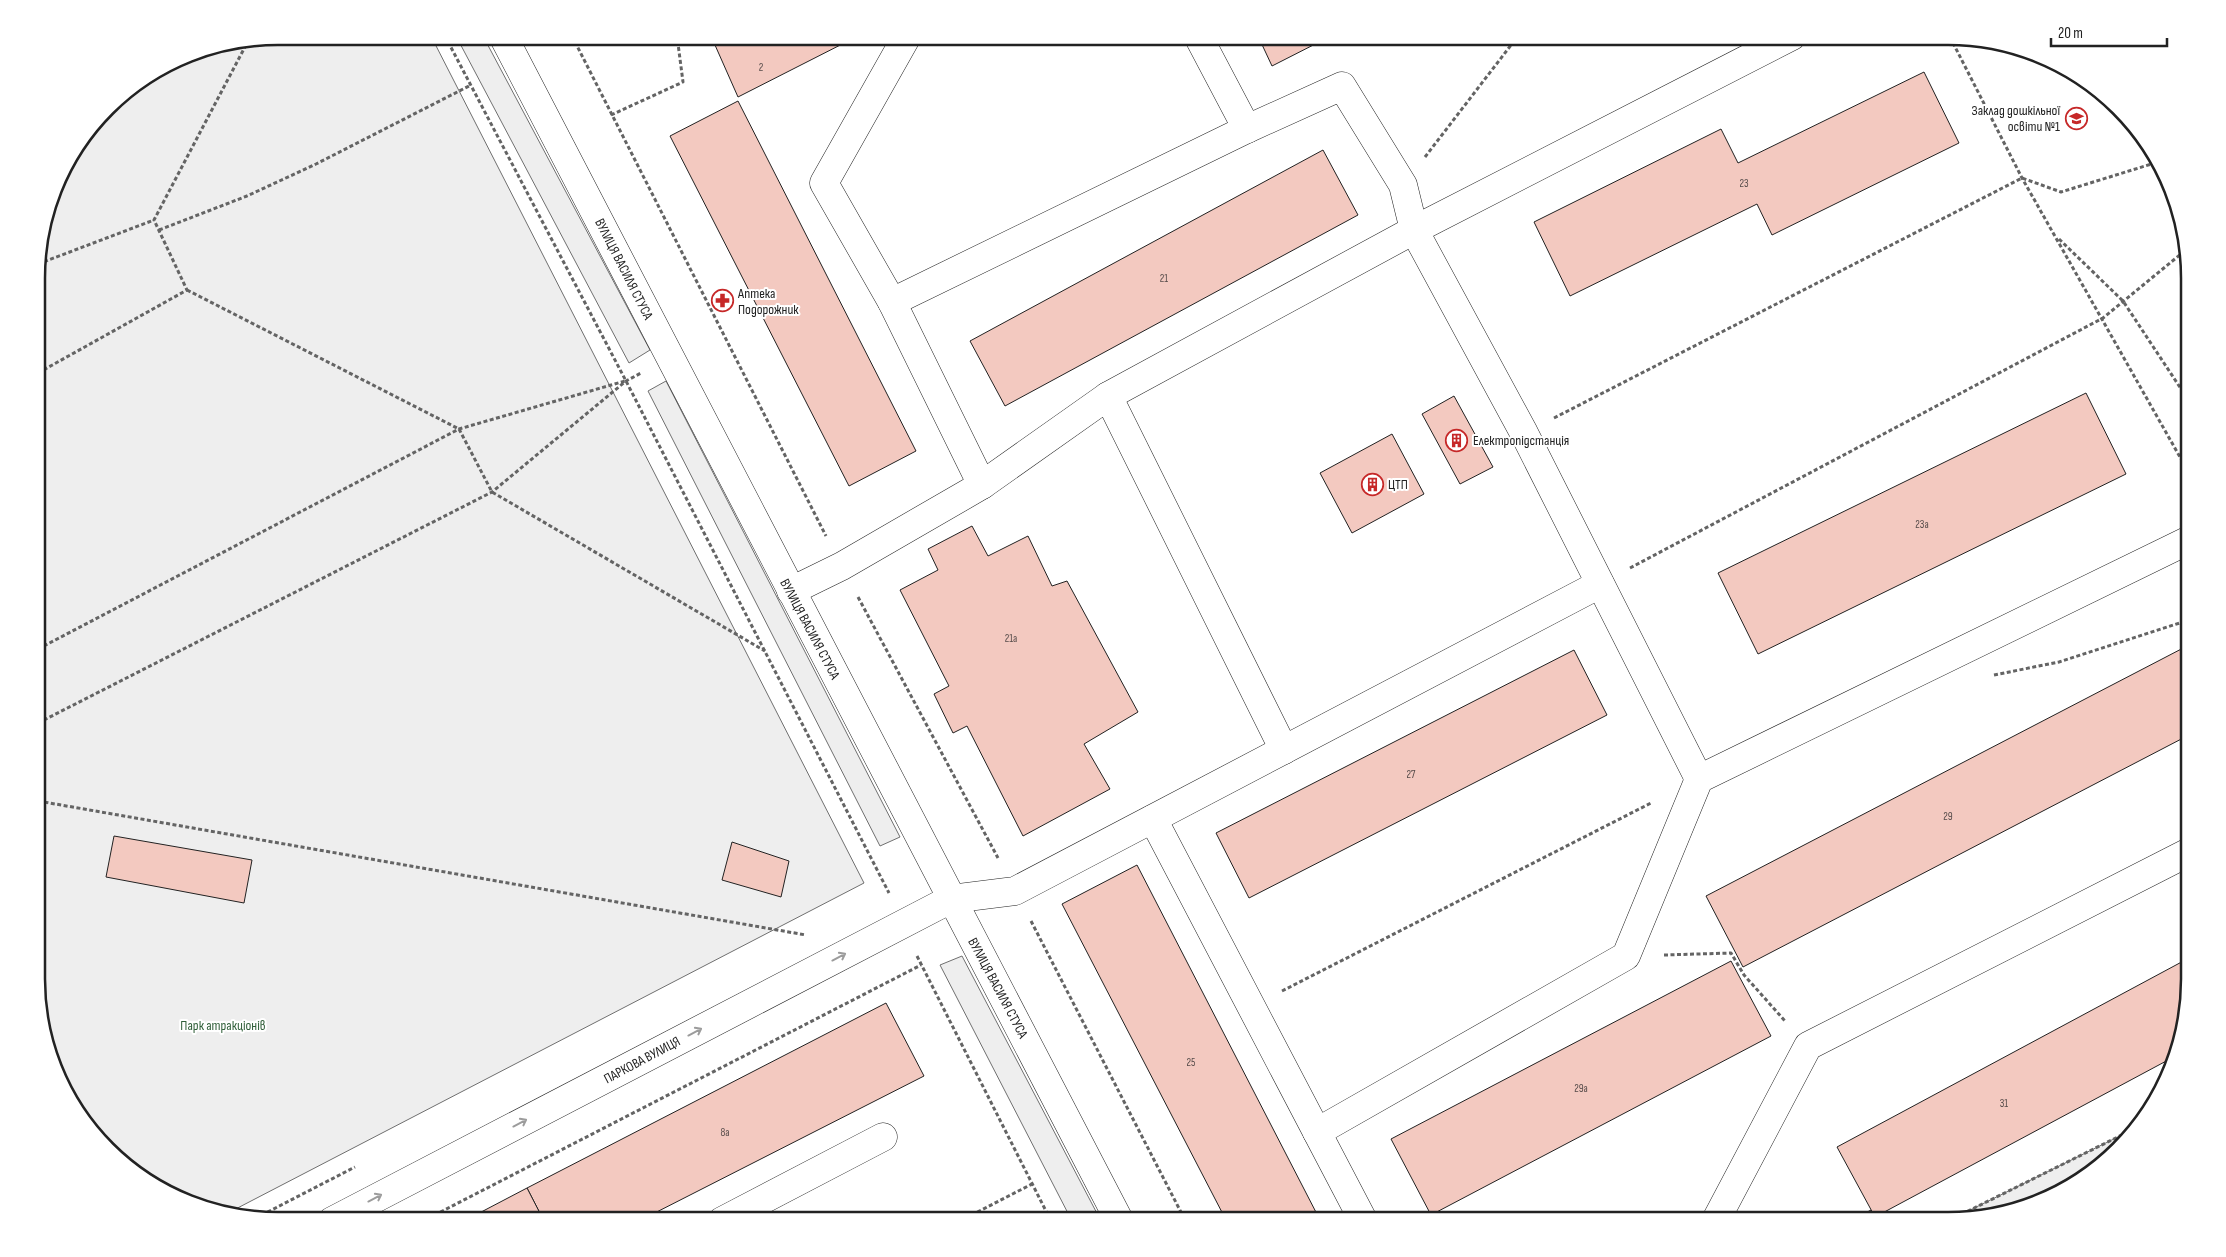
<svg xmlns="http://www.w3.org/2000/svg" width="2226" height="1257" viewBox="0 0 2226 1257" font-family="'Sofia Sans Condensed',sans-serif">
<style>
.green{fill:#eee;stroke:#6f6f6f}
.building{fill:#f3c9c0;stroke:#222}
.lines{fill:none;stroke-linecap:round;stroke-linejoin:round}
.minor-casing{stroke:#222;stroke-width:29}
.path{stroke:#646464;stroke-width:3;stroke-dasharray:4 2.5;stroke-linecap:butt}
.minor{stroke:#fff;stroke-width:28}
.oneway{stroke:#9c9c9c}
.labels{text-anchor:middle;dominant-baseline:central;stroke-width:4;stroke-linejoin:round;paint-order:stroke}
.number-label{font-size:11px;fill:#564c4a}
.poi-label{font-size:14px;fill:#222;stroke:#fff;text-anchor:start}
.street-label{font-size:14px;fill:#222;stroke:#fff}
.park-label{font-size:14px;fill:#2f5e38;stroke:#fff}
.rim{fill:none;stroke:#222;stroke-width:2.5}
</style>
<rect width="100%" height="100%" fill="#fff"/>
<g class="green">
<path d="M278,36H431L864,883L226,1214L216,1213L158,1188L119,1160L77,1113L38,1010V247L61,171L119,97L186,55Z"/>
<path d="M456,36H483L650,350L629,363Z"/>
<path d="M666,381L900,837L880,846L648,391Z"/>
<path d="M962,956L1101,1221H1072L940,965Z"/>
<path d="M2134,1129C2093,1184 2020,1220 1950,1220Z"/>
</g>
<g class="building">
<path d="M711,36H858L738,97Z"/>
<path d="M1258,36H1331L1272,66Z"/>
<path d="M1924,72L1959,143L1772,235L1757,204L1570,296L1534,222L1721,129L1738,163Z"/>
<path d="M738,101L916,451L849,486L670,136Z"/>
<path d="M1323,150L1358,215L1005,406L970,341Z"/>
<path d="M2086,393L2126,474L1758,654L1718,573Z"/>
<path d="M1454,396L1493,467L1460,484L1422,414Z"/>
<path d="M1392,434L1424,494L1352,533L1320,473Z"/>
<path d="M972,526L988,556L1028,536L1052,586L1067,581L1138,712L1084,744L1110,789L1023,836L967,726L953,733L934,694L949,686L900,590L938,570L928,549Z"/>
<path d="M2189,645V735L1743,967L1706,896Z"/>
<path d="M1574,650L1607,715L1249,898L1216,833Z"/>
<path d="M114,836L252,860L244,903L106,877Z"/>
<path d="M732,842L789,861L781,897L722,880Z"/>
<path d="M1137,865L1320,1220H1226L1062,904Z"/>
<path d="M2189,958V994L2170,1059L1875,1217L1837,1147Z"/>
<path d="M1731,961L1771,1036L1431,1215L1391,1139Z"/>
<path d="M886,1003L924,1076L639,1221H544L527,1188Z"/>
<path d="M527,1188L544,1221H464Z"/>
<path d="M1871,1210L1876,1220H1852Z"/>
</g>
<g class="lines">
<defs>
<g id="minor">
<path d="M503,36L1119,1220"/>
<path d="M907,36L824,183L892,302L982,485"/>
<path d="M1198,36L1247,129"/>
<path d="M892,302L1247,129L1342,86L1403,185L1414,230L1524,433L1699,779"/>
<path d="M1108,396L1414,230L1792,36"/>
<path d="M791,591L842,566L982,485L1108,396L1284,750"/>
<path d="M1153,819L1363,1220"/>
<path d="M1317,1132L1626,956L1699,779L2189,540"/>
<path d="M1716,1220L1808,1046L2189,852"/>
<path d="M332,1221L951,899L1015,891L1600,584"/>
<path d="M722,1221L883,1137"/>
</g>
</defs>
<use href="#minor" class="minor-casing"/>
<g class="path">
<path d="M445,36L626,381L889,893"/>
<path d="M572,36L826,536"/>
<path d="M1950,37L2022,178L2189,473"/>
<path d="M611,115L683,82L677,36"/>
<path d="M1425,157L1518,36"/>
<path d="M159,230L247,196L316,164L471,85"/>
<path d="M2059,239L2123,301L2189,401"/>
<path d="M38,264L154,220"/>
<path d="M187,290L459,429L492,492L765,651"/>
<path d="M38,373L187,290L154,220L247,43"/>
<path d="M1554,418L2022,178L2061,192L2158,162"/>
<path d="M1630,568L2103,318L2187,249"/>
<path d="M858,597L998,858"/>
<path d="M38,649L459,429L625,381"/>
<path d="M1994,675L2059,662L2189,620"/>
<path d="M38,723L492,492L626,381L641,373"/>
<path d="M38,801L806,935"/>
<path d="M1031,921L1185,1220"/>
<path d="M1664,955L1731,953L1744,975L1785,1021"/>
<path d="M917,956L1051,1221"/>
<path d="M1282,991L1651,803"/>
<path d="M256,1218L355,1167"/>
<path d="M1950,1220L2134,1129"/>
<path d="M423,1221L921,965"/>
<path d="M960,1221L1032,1184"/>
</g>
<use href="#minor" class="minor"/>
</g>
<defs><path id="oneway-shaft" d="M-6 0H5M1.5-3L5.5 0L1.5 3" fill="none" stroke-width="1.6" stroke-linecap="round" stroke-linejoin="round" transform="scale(1.25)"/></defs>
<g class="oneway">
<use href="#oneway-shaft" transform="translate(839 957) rotate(-28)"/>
<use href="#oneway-shaft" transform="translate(695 1032) rotate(-28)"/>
<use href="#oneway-shaft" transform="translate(520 1123) rotate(-28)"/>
<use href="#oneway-shaft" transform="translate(375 1198) rotate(-28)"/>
</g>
<defs>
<symbol id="school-ring" viewBox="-11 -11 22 22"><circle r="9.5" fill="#fff" stroke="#c62828" stroke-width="1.5"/><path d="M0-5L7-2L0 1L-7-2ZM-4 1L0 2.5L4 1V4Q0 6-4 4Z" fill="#c62828"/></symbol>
<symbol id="pharmacy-ring" viewBox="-11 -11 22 22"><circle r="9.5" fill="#fff" stroke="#c62828" stroke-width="1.5"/><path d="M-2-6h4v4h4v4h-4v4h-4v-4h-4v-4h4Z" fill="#c62828"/></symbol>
<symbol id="building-ring" viewBox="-11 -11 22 22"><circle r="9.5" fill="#fff" stroke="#c62828" stroke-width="1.5"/><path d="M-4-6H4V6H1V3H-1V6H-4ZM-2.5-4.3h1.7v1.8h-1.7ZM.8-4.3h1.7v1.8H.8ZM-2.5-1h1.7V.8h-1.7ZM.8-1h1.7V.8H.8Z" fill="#c62828"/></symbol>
</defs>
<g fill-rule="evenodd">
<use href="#school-ring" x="2064" y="106" width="25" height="25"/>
<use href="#pharmacy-ring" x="710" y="288" width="25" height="25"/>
<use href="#building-ring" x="1444" y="428" width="25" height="25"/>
<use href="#building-ring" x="1360" y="472" width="25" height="25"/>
</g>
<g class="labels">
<g class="number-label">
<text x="761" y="67">2</text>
<text x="1744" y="183">23</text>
<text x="1164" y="278">21</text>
<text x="1922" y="524">23а</text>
<text x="1011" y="638">21а</text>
<text x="1411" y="774">27</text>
<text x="1948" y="816">29</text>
<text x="1191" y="1062">25</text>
<text x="1581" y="1088">29а</text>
<text x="2004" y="1103">31</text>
<text x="725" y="1132">8а</text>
</g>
<g class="poi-label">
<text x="2060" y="110" text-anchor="end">Заклад дошкільної<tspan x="2060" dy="16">освіти №1</tspan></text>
<text x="738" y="293">Аптека<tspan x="738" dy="16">Подорожник</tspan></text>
<text x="1473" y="440">Електропідстанція</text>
<text x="1388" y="484">ЦТП</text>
</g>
<g class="street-label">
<text transform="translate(624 269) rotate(63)">ВУЛИЦЯ ВАСИЛЯ СТУСА</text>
<text transform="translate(810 629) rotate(62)">ВУЛИЦЯ ВАСИЛЯ СТУСА</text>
<text transform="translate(998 988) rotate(62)">ВУЛИЦЯ ВАСИЛЯ СТУСА</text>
<text transform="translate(642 1060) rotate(-28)">ПАРКОВА ВУЛИЦЯ</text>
</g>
<g class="park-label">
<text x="223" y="1025">Парк атракціонів</text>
</g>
</g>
<path d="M0 0H2226V1257H0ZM278 45H1948A233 233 0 0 1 2181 278V979A233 233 0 0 1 1948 1212H278A233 233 0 0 1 45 979V278A233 233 0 0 1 278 45Z" fill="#fff" fill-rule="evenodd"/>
<path class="rim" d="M278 45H1948A233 233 0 0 1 2181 278V979A233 233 0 0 1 1948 1212H278A233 233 0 0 1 45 979V278A233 233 0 0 1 278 45Z"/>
<path d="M2051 38v8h116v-8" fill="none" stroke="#222222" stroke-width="2.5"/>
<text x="2058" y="38" font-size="15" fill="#222222" stroke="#ffffff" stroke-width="4" paint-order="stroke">20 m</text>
</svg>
